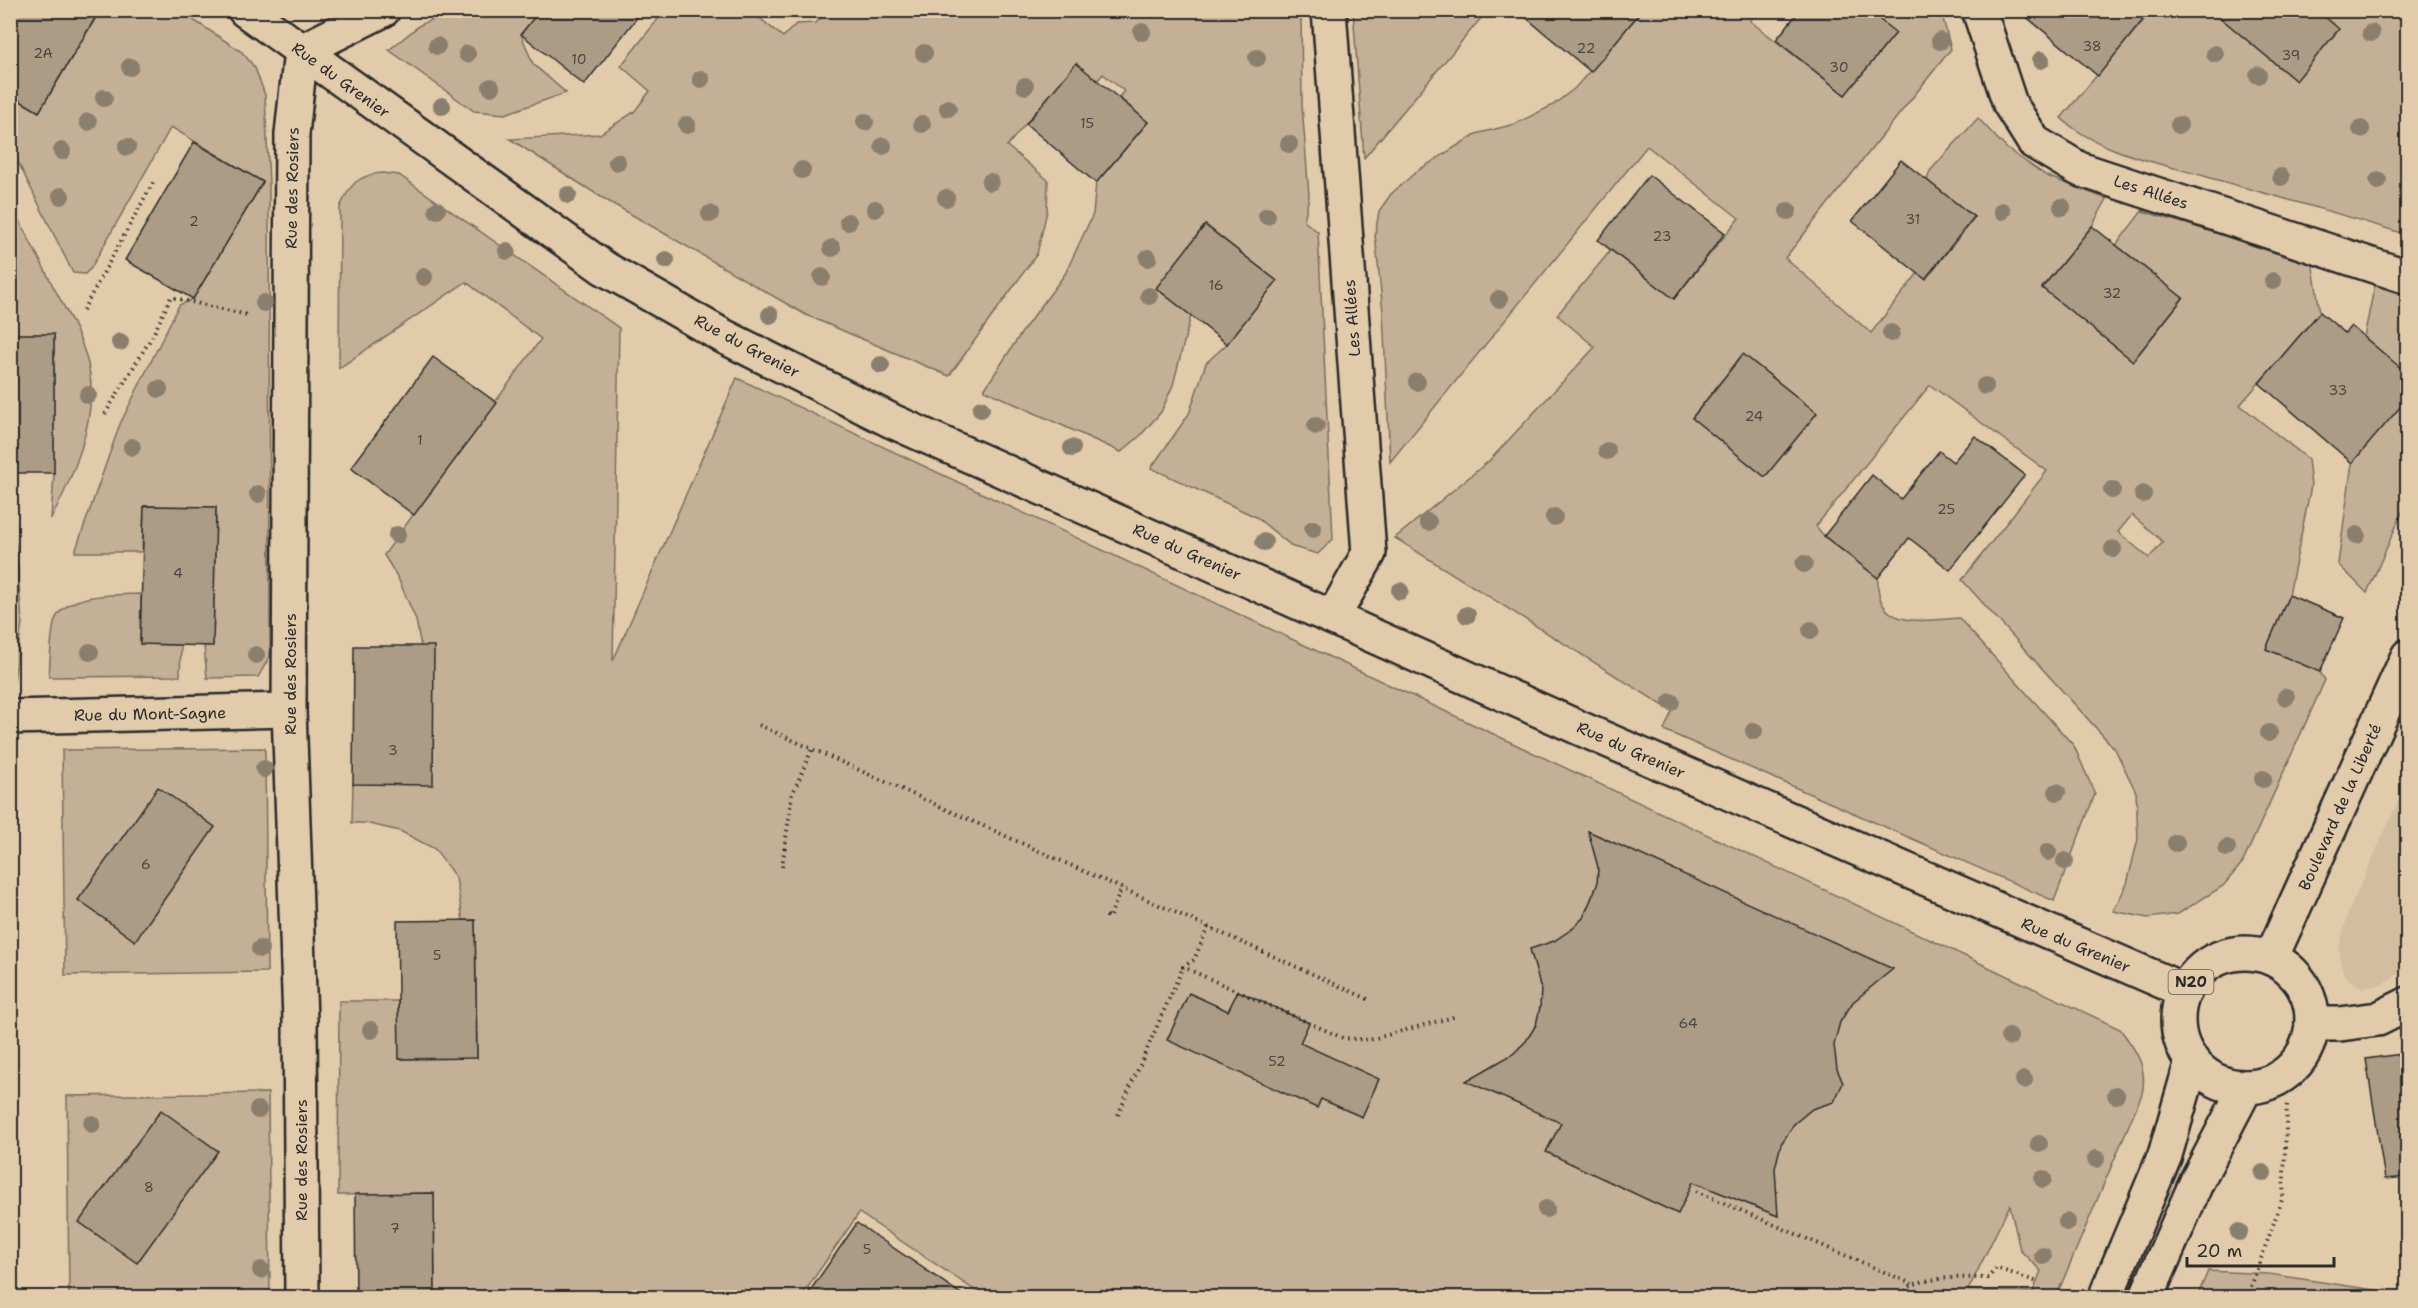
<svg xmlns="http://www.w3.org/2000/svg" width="2418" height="1308" viewBox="0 0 2418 1308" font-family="'Shantell Sans',sans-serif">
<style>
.built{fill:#d2bda0}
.green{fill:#c4b096;stroke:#786e60;stroke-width:1.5;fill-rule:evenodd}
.building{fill:#ac9c85;stroke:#2b2b2b;stroke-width:1.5}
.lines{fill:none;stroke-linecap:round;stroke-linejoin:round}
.minor-casing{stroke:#2b2b2b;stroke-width:38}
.major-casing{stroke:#2b2b2b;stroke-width:38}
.path{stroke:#2b2b2b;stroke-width:4;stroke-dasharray:1.5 4.5;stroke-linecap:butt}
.minor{stroke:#e2cbab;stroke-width:33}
.major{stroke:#e2cbab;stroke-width:33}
.tree{fill:#8a7e6d}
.labels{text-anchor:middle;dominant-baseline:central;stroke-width:5;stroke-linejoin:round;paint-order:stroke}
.number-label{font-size:14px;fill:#4b4742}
.shield{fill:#e2cbab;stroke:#625b51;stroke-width:1.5}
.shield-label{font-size:15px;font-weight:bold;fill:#2b2b2b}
.street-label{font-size:16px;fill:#2b2b2b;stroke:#e2cbab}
</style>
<rect width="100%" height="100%" fill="#e2cbab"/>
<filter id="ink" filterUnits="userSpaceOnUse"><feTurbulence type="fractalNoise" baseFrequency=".0167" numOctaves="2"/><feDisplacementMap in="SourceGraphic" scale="12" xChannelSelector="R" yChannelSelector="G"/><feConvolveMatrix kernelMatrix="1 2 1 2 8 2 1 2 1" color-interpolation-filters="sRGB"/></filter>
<g filter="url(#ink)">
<path class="built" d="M2407,782V968L2381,985L2363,988L2348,979L2342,969L2339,948L2348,913Z"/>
<g class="green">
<path d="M100,11H180L242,52L255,68L265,95L269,184L270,656L258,677L207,678L204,646L213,645L216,507L144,506L142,552H75L120,424L179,305L193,299L263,182L171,127L91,268L85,274L73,273L11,148L10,99L12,96L39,112Z"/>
<path d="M452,11H540L521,34L533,64L566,93L505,114L474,111L389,50L420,25Z"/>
<path d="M658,11H751L783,37L796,24L816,23L826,11H1301L1302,105L1309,196L1304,221L1318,232L1333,539L1318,554L1293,547L1256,517L1151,468L1189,414L1206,363L1227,344L1276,281L1206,225L1191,315L1173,385L1161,412L1140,436L1121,452L984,390L1024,329L1065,274L1093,214L1096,183L1148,122L1119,97L1124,91L1103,74L1097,81L1076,64L1007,146L1048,180L1047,211L1037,254L949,376L806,315L601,197L510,139L600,134L634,112L650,91L621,66L662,14Z"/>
<path d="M1353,11H1487L1364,158Z"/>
<path d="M1642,11H1758L1750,21L1845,95L1873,14L1876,11H1941L1951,49L1785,258L1871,333L1918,273L1926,279L1974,218L1927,180L1930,171L1978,118L2007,149L2047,176L2107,199L2092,226L2042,288L2133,361L2183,298L2116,245L2142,211L2312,260L2320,312L2240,405L2308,459L2311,486L2289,595L2266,649L2320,672L2325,680L2243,862L2223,886L2178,914L2148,918L2113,911L2127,884L2138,839L2136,792L2115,749L1962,580L2047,471L1930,385L1816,526L1824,536L1878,578C1875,630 1922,621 1959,618L2074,746L2095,794L2054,901L1664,730L1672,711L1395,538L1490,460L1595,347L1557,315L1611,250L1674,299L1739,218L1647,146L1390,462L1383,312L1375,235L1379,211L1391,194L1417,171L1476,134L1515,124L1553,105L1575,88ZM1743,354L1816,413L1765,477L1692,418ZM2132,515L2163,542L2149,558L2118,532Z"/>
<path d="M2143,11H2407V235C2341,213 2272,196 2204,176C2158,163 2096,151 2061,118L2148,15Z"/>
<path d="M382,173L399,175L619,328L613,661L737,378L2120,1029C2136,1050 2148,1067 2142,1094L2056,1297H985L859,1213L801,1297H435L434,1193L338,1195L339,1001H398L400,1059L477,1058L475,920H463L456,878L435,849L400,831L365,823H352L353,784L421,647L416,620L398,578L384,555L541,339L466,282L339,368L340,207C350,185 357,175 382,173ZM2010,1205L2020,1250L2041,1271L2033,1292L1968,1290Z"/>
<path d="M10,204C25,231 39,258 53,286C68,314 85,342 90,374C96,423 73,477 51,519L54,473V335L11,334Z"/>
<path d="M2375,284L2407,295V374L2364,337Z"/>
<path d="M2407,398V501L2367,593L2338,564L2352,463Z"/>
<path d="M10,533L16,545L22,623L14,681H10Z"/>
<path d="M141,594L140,644L181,645L180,676L49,677C50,664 51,630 55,620C67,592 116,595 141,594Z"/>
<path d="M265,748L267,972L65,975L62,750Z"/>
<path d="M268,1093L270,1293L69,1294L67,1096Z"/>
<path d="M2208,1271L2269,1274L2407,1295V1297H2197Z"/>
</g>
<g class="building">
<path d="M10,10H100L39,112L10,95Z"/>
<path d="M540,10H643L584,85L521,34Z"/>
<path d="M1517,10H1642L1591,72Z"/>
<path d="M1800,10H1868L1896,33L1845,95L1776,40Z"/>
<path d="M2018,10H2151L2098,76Z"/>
<path d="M2211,10H2317L2339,29L2296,81Z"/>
<path d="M1076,63L1148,122L1096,183L1026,124Z"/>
<path d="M194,142L263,182L193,299L125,260Z"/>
<path d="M1901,160L1974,217L1925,279L1852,221Z"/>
<path d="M1649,175L1725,233L1674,299L1598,240Z"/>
<path d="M1205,225L1277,281L1227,344L1156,288Z"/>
<path d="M2092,226L2183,298L2133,361L2042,288Z"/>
<path d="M2320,312L2345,333L2351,326L2408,374V398L2352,463L2259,383Z"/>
<rect x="10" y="334" width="44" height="139"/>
<path d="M1743,354L1817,413L1765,477L1692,418Z"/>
<path d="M433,357L497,403L414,515L351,468Z"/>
<path d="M1975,436L2025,475L1950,570L1909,538L1878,578L1824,536L1872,475L1901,499L1939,451L1953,462Z"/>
<path d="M144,506L216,507L213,646L140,644Z"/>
<path d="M2289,595L2344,618L2320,672L2266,649Z"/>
<path d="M354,646H434L433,785L353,784Z"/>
<path d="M158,787L215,827L135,941L78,900Z"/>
<path d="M1588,831L1893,969L1853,1002L1840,1022L1834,1045L1837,1069L1843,1083L1834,1102L1812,1109L1794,1124L1781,1144L1775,1168L1778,1216L1693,1182L1678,1214L1546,1152L1561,1123L1466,1081L1513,1054L1526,1041L1536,1025L1540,1007L1541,989L1530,949L1554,941L1569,931L1583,918L1597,885L1598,867Z"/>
<path d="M475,920L477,1058L399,1059L397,921Z"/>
<path d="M1238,991L1309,1023L1300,1043L1379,1079L1362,1117L1321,1099L1317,1108L1167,1040L1189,993L1228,1011Z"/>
<path d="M2408,1053V1177L2385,1179L2366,1059Z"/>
<path d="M161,1110L218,1151L137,1263L79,1222Z"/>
<path d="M434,1193L435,1298H356L355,1194Z"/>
<path d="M857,1223L967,1298H805Z"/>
</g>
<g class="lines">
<defs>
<g id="minor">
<path d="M245,10L604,268L723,336L892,421L1584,730L2185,991"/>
<path d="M1329,10L1369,553L1333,617"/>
<path d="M1979,10L2010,104L2034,142L2079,169L2408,277"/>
<path d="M10,717L289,710"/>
<path d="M2312,1024H2340L2378,1019L2408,1004"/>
<path d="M302,1298L300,1020L289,710L292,134L301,51L383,10"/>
</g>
<g id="major">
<circle cx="2245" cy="1020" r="67"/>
<path d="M2271,958L2408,656"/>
<path d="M2105,1298L2165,1155L2192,1061"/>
<path d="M2146,1298L2197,1181L2246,1087"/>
</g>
</defs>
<use href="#minor" class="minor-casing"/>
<use href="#major" class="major-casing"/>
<g class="path">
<path d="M83,310L154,181"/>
<path d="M105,414L153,335L171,297L247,315"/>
<path d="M759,725L1368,999"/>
<path d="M782,867L792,795L812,749"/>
<path d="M1106,916L1109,918L1122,888"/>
<path d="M1208,927L1194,960L1183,967L1343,1038L1369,1040L1457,1016"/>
<path d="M1118,1115L1183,967"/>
<path d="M1696,1191L1912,1284"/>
<path d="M1896,1298C1904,1295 1907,1287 1915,1284C1937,1276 1965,1278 1988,1278L1996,1268L2038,1282"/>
<path d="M2247,1298L2283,1197L2287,1104"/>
</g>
<use href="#minor" class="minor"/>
<use href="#major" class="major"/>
</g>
<g class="tree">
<circle cx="1142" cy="32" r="9"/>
<circle cx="2371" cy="33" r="9"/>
<circle cx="1940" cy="41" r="9"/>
<circle cx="437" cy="46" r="9"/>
<circle cx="924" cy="53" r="9"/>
<circle cx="467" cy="54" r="9"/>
<circle cx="2215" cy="54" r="9"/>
<circle cx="1257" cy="58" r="9"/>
<circle cx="2041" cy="60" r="9"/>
<circle cx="130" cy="67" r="9"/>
<circle cx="2258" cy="75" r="9"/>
<circle cx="701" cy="79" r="9"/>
<circle cx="1025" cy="86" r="9"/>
<circle cx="491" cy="87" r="9"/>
<circle cx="104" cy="98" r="9"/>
<circle cx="442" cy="106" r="9"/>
<circle cx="948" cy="108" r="9"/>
<circle cx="88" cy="122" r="9"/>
<circle cx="865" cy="122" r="9"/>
<circle cx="922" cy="124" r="9"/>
<circle cx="687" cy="125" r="9"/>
<circle cx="2179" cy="125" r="9"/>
<circle cx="2361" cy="129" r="9"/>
<circle cx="1289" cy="144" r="9"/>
<circle cx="883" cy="146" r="9"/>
<circle cx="127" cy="147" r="9"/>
<circle cx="62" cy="151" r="9"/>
<circle cx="617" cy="162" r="9"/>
<circle cx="802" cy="170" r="9"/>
<circle cx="2281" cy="177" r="9"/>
<circle cx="2378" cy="181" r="9"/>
<circle cx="990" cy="182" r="9"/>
<circle cx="568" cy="195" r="9"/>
<circle cx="61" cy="196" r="9"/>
<circle cx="946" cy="198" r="9"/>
<circle cx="2062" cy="207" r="9"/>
<circle cx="875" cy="209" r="9"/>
<circle cx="437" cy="210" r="9"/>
<circle cx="1788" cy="211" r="9"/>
<circle cx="2002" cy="211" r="9"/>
<circle cx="710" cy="214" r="9"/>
<circle cx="1267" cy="216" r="9"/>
<circle cx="848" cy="222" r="9"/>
<circle cx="832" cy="248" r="9"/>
<circle cx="507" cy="251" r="9"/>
<circle cx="1148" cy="258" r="9"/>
<circle cx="666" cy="260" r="9"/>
<circle cx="424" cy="277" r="9"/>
<circle cx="822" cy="277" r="9"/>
<circle cx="2273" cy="281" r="9"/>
<circle cx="1149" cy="296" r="9"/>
<circle cx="1499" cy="299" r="9"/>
<circle cx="264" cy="303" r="9"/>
<circle cx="770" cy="315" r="9"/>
<circle cx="1891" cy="333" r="9"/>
<circle cx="120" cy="342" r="9"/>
<circle cx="881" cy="365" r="9"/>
<circle cx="1417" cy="382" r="9"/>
<circle cx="1985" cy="386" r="9"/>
<circle cx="159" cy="389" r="9"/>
<circle cx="88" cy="395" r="9"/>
<circle cx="981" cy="409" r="9"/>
<circle cx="1316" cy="426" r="9"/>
<circle cx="132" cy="447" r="9"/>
<circle cx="1072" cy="448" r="9"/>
<circle cx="1607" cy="451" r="9"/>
<circle cx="2112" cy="490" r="9"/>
<circle cx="258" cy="494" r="9"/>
<circle cx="2143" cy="494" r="9"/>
<circle cx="1554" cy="517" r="9"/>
<circle cx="1428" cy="522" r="9"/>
<circle cx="1313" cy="529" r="9"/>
<circle cx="397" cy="535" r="9"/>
<circle cx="2357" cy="535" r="9"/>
<circle cx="1264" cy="542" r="9"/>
<circle cx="2113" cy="549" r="9"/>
<circle cx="1804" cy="564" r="9"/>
<circle cx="1400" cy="591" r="9"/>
<circle cx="1467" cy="615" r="9"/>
<circle cx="1811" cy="630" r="9"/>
<circle cx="90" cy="652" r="9"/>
<circle cx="256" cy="655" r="9"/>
<circle cx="2286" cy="697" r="9"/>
<circle cx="1671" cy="702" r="9"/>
<circle cx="1754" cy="731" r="9"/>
<circle cx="2269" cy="733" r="9"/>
<circle cx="264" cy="769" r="9"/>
<circle cx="2263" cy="779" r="9"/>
<circle cx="2057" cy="792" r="9"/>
<circle cx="2176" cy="843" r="9"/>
<circle cx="2227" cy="848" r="9"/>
<circle cx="2048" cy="852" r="9"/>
<circle cx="2065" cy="861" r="9"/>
<circle cx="260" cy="949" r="9"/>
<circle cx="371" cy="1030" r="9"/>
<circle cx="2009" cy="1037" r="9"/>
<circle cx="2024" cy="1080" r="9"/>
<circle cx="2116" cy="1095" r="9"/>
<circle cx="258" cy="1110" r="9"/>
<circle cx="92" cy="1124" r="9"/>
<circle cx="2039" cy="1144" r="9"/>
<circle cx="2096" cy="1159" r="9"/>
<circle cx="2263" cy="1173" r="9"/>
<circle cx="2043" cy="1179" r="9"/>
<circle cx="1546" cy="1209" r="9"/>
<circle cx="2067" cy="1222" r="9"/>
<circle cx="2239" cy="1232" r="9"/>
<circle cx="2043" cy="1256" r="9"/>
<circle cx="261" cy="1270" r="9"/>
</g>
</g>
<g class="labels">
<g class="number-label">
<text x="2092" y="46">38</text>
<text x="1586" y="48">22</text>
<text x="43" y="53">2A</text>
<text x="2291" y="55">39</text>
<text x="579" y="59">10</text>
<text x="1839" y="67">30</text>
<text x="1087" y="123">15</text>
<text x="1913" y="219">31</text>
<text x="194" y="221">2</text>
<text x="1662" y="236">23</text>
<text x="1216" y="285">16</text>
<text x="2112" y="293">32</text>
<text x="2338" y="390">33</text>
<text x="1754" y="416">24</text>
<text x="420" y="440">1</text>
<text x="1946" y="509">25</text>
<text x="178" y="573">4</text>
<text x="393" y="750">3</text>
<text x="146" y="864">6</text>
<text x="437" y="955">5</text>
<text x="1688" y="1023">64</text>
<text x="1277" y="1061">52</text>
<text x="149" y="1187">8</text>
<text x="395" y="1228">7</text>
<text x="867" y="1249">5</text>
</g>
<rect class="shield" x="2168.5" y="970" width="45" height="24" rx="4.5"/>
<g class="shield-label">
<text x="2191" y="982">N20</text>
</g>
<g class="street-label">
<text transform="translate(341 80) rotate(36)">Rue du Grenier</text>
<text transform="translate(292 188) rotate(-89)">Rue des Rosiers</text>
<text transform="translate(2151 192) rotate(18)">Les Allées</text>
<text transform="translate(1352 318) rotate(-94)">Les Allées</text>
<text transform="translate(747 346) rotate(28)">Rue du Grenier</text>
<text transform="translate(1187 552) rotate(24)">Rue du Grenier</text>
<text transform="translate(290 674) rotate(-90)">Rue des Rosiers</text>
<text transform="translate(150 714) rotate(-1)">Rue du Mont-Sagne</text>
<text transform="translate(1631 750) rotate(24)">Rue du Grenier</text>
<text transform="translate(2340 807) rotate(-66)">Boulevard de la Liberté</text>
<text transform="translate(2076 945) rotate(23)">Rue du Grenier</text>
<text transform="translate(301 1160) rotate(-90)">Rue des Rosiers</text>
</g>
</g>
<rect width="2418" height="1308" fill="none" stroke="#e2cbab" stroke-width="36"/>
<rect x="18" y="18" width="2382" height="1272" fill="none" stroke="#2b2b2b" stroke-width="2" filter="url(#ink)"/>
<path d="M2187 1257v9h147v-9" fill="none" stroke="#2b2b2b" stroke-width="3"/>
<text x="2196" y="1257" font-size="18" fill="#2b2b2b" stroke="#e2cbab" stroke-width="4.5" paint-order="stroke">20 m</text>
</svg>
